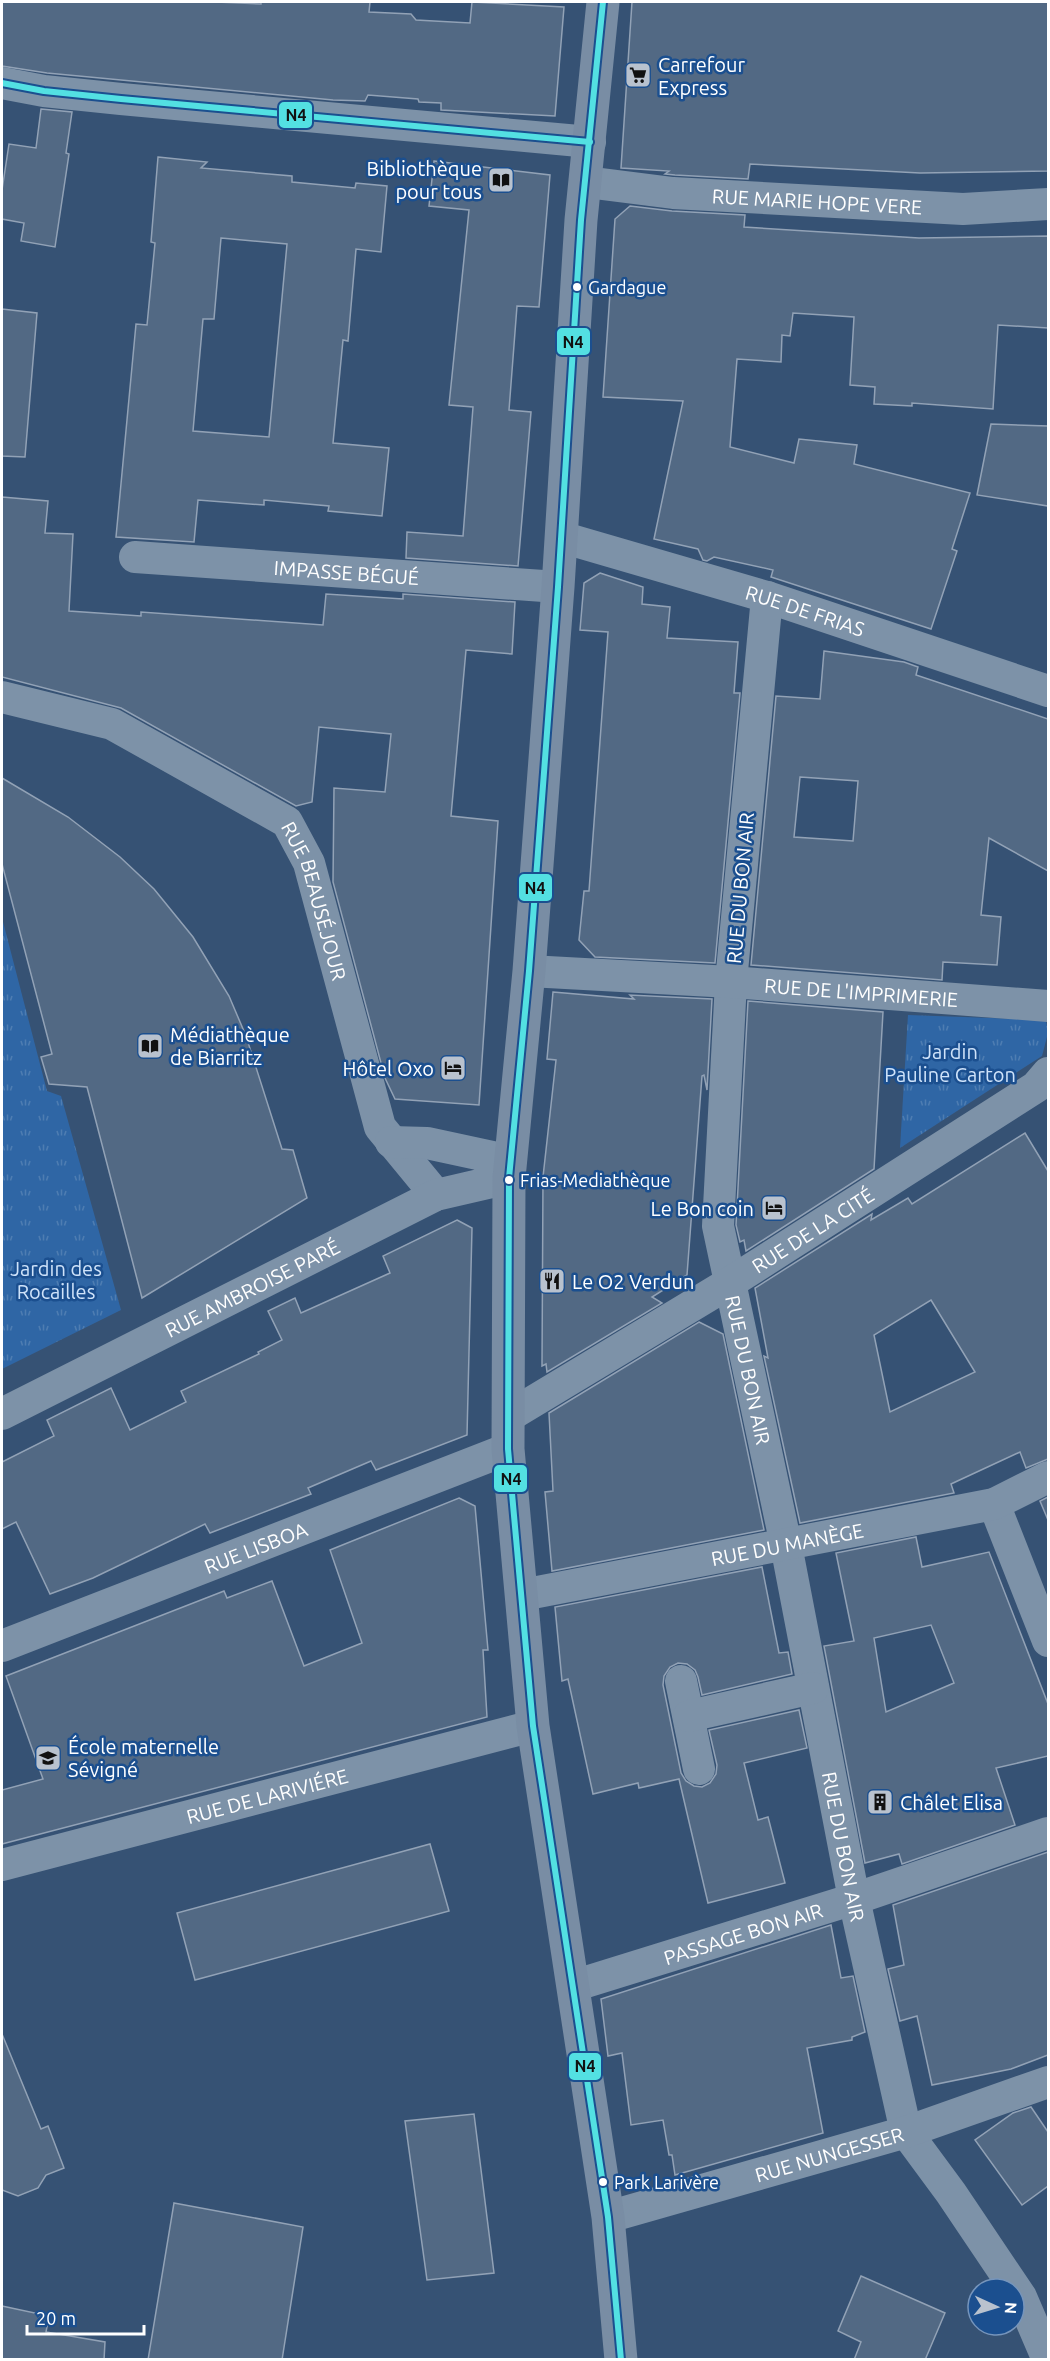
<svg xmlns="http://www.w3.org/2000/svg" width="1050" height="2361" viewBox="0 0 1050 2361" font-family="Ubuntu,sans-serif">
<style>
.grass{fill:url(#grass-tufts)}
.building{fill:#526984;stroke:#92a2b6;stroke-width:1.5;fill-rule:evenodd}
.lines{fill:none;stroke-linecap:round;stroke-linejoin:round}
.street{stroke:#7d92a8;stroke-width:32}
.secondary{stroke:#798da4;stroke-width:33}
.bus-1-casing{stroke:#1b4f8f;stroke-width:10}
.bus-1{stroke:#53e0e2;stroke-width:6}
.bus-dot{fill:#fff;stroke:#1b4f8f;stroke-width:2}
.labels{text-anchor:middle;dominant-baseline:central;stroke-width:5;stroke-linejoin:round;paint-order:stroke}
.bus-label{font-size:18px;fill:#fff;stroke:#1b4f8f;text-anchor:start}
.poi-label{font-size:20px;fill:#fff;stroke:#1b4f8f;text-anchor:start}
.street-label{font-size:20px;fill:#fff;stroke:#1b4f8f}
.park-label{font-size:20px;fill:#cfe3fa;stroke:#1b4f8f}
.line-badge{stroke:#1b4f8f;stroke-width:2}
.pale-badge-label{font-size:16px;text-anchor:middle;font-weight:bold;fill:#111}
</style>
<defs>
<pattern id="grass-tufts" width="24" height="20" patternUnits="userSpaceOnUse" patternTransform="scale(1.5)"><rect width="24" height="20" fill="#2f66a5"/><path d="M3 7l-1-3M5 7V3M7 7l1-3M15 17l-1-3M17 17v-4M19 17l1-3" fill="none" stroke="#4e7db2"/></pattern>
</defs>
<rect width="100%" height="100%" fill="#365274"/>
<g class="grass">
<path d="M2,918L47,1091L61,1096L121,1310L2,1369Z"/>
<path d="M908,1015L1046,1020L1048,1033L1042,1056L900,1148Z"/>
</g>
<g class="building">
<path d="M2,2H216L261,4V2H370L369,12L411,14L416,20L470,23L472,2L564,7L555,116L441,110V103L419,102L418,99L368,95L365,101L333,100L47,73L2,66Z"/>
<path d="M632,2H1048V171L920,173L750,164L748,179L675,175L665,174L669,171L621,168Z"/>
<path d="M41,109L72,112L66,153L69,154L55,247L21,241L24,223L2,219V190L9,144L36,148Z"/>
<path d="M158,157L207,162L201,168L292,176V182L355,188L356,183L387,186L381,252L356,249L348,341L343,340L333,443L389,448L382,516L328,511L329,506L264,500V505L198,500L194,542L116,537L136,324L147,325L155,243L151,242ZM221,238L287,244L269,437L193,431L203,319H214Z"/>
<path d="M434,161L550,175L539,307L517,306L509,410L531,412L518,566L406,558L407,532L463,536L473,407L449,405L469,210L429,206Z"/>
<path d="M630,206L672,211L745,215L744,227L919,238L1048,236V328L998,325L993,409L912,403V406L874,404L875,387L850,385L854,317L793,313L790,336L782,335L781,362L737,359L730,447L794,463L799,439L857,445L854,464L970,493L952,549L957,551L931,629L771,577L773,570L714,557L707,561L703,560L698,549L654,539L683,401L603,397L615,219Z"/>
<path d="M2,309L37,313L25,457L2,456Z"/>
<path d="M991,424L1048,426V506L977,495Z"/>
<path d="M2,497L48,501L45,533L73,534L69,611L141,616V612L323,625L326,594L403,599V594L515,602L512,654L466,650L451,816L498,821L479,1105L395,1099L385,1078L333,882L334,788L385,792L391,734L319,727L312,802L296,806L121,708L2,677Z"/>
<path d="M600,573L643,587L642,604L670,607L667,638L738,642L734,693H740L715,963L595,957L579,940L584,891H589L608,632L580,630L584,583Z"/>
<path d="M824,651L904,662L918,667L916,675L1048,719V871L989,838L981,915L1001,917L997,965L943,962L942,980L751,965L776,696L820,699ZM800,777L858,781L853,841L794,837Z"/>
<path d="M2,778L68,817L120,857L154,889L193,937L229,996L246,1036L282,1149L293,1150L307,1198L142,1298L87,1087L49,1084L41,1057L52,1054L2,864Z"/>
<path d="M553,992L634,999L630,995L712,999L707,1090L704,1075L702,1076L687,1275L652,1297L662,1303L547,1372L546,1364L542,1366L543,1177L556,1060L547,1059Z"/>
<path d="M748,1001L883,1012L874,1169L746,1251L744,1240L740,1242L736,1225Z"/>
<path d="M1025,1133L1048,1171V1459L1026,1468L1020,1452L951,1484L954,1493L800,1523L764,1356L768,1358L755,1288L872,1214L871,1220L908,1198L912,1204ZM931,1300L975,1372L890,1412L874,1335Z"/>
<path d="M457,1220L472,1228L467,1435L376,1470L371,1461L308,1488L311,1494L210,1533L205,1524L93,1578L50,1594L16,1522L2,1529V1462L54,1436L47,1420L111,1388L130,1430L186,1402L181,1391L259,1354L258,1352L282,1340L268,1311L295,1298L301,1313L390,1273L383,1256Z"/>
<path d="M699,1322L723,1334L764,1530L552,1571L545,1492L553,1491L549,1413Z"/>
<path d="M1048,1497V1520L1040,1501Z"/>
<path d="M459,1498L475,1506L488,1650H483L487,1717L2,1844V1790L43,1779L6,1676L224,1591L227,1598L272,1581L304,1666L362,1643L330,1550Z"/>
<path d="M916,1537L922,1567L989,1552L1048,1704V1756L996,1768L1015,1825L902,1864L899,1854L865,1863L824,1646L854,1641L836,1553ZM931,1625L954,1683L886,1712L874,1638Z"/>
<path d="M762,1567L779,1653L788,1652L792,1674L702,1695L698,1677L695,1670L687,1664L678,1663L670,1667L664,1676L663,1685L681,1773L686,1781L694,1786L702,1787L710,1783L716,1774L717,1765L709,1730L799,1710L807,1748L744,1763L758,1820L768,1817L785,1883L708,1903L679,1779L639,1788L638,1783L593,1794L568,1679L562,1681L555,1607Z"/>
<path d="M430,1844L449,1911L195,1980L177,1913Z"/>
<path d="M1048,1852V2055L1011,2069L932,2085L917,2016L900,2021L888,1969L904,1965L893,1905Z"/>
<path d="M831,1925L841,1978L853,1976L865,2032L852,2037V2040L807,2048L823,2133L675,2175L672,2155H669L663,2120L631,2125L622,2053L608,2056L601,1999Z"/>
<path d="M2,2034L41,2129L48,2126L64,2168L46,2175L38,2188L18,2196L2,2190Z"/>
<path d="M1031,2107L1048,2132V2186L1022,2205L975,2140L1013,2113Z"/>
<path d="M474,2114L494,2273L427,2280L405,2121Z"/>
<path d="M174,2203L303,2227L282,2360H148Z"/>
<path d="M861,2276L945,2313L925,2360H854L861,2342L838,2331Z"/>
<path d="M2,2306L49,2316L46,2332L105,2342L104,2360H2Z"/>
</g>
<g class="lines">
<g class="street">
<path d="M2,83L44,91L121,99L590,142"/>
<path id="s1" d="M586,182L673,193L963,209L1048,204"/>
<path id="s2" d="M561,537L767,597L1048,691"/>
<path id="s3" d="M135,557L558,587"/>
<path id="s4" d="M767,597L731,982L718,1226L786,1545L854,1899L906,2132L951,2193L1021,2297L1048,2360"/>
<path id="s5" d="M2,697L112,724L287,822L309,863L380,1127L436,1195"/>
<path id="s6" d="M529,971L731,982L1048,1006"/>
<path id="s7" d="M2,1414L436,1195L509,1178L492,1157L427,1143L391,1142"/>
<path id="s8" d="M509,1416L731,1282L1036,1087L1048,1073"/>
<path d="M994,1504L1048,1641"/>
<path id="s9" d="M522,1595L994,1504L1048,1477"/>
<path id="s10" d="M2,1646L508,1449"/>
<path d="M681,1681L699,1769"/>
<path d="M689,1716L813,1688"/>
<path id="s11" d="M2,1865L533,1726"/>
<path id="s12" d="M573,1986L854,1899L1048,1833"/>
<path id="s13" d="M608,2217L906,2132L1048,2082"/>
</g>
<path class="secondary" d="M603,2L581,220L558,587L529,971L509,1178L508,1449L533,1726L608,2217L621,2360"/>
<defs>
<g id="bus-1">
<path d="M603,2L581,220L558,587L529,971L509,1178L508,1449L533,1726L608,2217L621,2360"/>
<path d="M2,83L44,91L121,99L590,142"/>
</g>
</defs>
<use href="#bus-1" class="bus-1-casing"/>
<use href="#bus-1" class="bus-1"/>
</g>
<defs>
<symbol id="supermarket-square" viewBox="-11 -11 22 22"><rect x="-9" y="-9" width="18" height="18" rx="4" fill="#b9c2ce" stroke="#1b4f8f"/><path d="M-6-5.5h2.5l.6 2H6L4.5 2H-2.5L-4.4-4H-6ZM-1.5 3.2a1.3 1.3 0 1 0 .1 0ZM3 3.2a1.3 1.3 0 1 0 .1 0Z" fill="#111"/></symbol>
<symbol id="library-square" viewBox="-11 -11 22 22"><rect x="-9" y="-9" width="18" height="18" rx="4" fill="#b9c2ce" stroke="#1b4f8f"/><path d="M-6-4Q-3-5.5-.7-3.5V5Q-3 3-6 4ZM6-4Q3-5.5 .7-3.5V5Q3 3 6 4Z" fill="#111"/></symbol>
<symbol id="hotel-square" viewBox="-11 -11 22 22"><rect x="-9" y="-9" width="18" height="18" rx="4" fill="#b9c2ce" stroke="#1b4f8f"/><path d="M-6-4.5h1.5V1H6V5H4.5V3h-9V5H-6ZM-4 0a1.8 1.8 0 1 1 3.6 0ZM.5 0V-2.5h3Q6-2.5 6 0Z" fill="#111"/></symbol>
<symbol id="restaurant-square" viewBox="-11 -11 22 22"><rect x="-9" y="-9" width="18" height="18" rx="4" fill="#b9c2ce" stroke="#1b4f8f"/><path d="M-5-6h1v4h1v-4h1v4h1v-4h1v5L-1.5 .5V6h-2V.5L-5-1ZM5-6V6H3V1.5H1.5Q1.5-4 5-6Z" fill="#111"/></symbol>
<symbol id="school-square" viewBox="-11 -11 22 22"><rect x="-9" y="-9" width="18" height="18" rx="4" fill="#b9c2ce" stroke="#1b4f8f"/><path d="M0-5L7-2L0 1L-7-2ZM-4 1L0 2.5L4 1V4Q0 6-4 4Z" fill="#111"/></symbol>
<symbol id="building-square" viewBox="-11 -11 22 22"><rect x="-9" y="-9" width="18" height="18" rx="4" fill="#b9c2ce" stroke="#1b4f8f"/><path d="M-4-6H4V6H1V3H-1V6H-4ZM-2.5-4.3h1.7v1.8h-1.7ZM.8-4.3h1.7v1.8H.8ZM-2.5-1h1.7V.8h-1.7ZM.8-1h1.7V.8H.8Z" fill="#111"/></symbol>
</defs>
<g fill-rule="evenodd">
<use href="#supermarket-square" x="623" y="60" width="30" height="30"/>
<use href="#library-square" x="486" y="165" width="30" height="30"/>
<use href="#library-square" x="135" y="1031" width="30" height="30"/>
<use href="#hotel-square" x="438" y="1053" width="30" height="30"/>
<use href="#hotel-square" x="759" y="1193" width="30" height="30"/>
<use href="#restaurant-square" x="537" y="1266" width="30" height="30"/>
<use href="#school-square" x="33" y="1743" width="30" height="30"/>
<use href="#building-square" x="865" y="1787" width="30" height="30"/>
</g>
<g class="bus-dot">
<circle cx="577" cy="287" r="5"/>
<circle cx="509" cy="1180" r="5"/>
<circle cx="603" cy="2182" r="5"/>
</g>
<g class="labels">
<g class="bus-label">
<text x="588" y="287">Gardague</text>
<text x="520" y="1180">Frias-Mediathèque</text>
<text x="614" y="2182">Park Larivère</text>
</g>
<g class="poi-label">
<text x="658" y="64">Carrefour<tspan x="658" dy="23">Express</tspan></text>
<text x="482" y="168" text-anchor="end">Bibliothèque<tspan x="482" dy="23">pour tous</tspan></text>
<text x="170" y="1034">Médiathèque<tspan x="170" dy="23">de Biarritz</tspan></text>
<text x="434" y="1068" text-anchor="end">Hôtel Oxo</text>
<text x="754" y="1208" text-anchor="end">Le Bon coin</text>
<text x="572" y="1281">Le O2 Verdun</text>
<text x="68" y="1746">École maternelle<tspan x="68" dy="23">Sévigné</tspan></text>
<text x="900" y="1802">Châlet Elisa</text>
</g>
<g class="street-label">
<text stroke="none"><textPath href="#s1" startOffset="232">RUE MARIE HOPE VERE</textPath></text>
<text stroke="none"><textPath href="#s3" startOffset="212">IMPASSE BÉGUÉ</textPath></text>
<text stroke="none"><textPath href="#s2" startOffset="255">RUE DE FRIAS</textPath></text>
<text transform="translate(740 888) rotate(-85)">RUE DU BON AIR</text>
<text stroke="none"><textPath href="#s5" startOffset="398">RUE BEAUSÉJOUR</textPath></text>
<text stroke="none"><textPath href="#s6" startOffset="333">RUE DE L'IMPRIMERIE</textPath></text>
<text stroke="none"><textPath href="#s8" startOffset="356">RUE DE LA CITÉ</textPath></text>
<text stroke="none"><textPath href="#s7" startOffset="280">RUE AMBROISE PARÉ</textPath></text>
<text stroke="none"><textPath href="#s4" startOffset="778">RUE DU BON AIR</textPath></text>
<text stroke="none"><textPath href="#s9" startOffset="270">RUE DU MANÈGE</textPath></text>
<text stroke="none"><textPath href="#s10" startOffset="272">RUE LISBOA</textPath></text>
<text stroke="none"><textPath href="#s11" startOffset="274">RUE DE LARIVIÉRE</textPath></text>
<text stroke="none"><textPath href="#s4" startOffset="1264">RUE DU BON AIR</textPath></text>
<text stroke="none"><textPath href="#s12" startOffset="178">PASSAGE BON AIR</textPath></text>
<text stroke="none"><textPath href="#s13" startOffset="230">RUE NUNGESSER</textPath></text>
</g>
<g class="park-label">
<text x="950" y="1051">Jardin<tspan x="950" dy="23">Pauline Carton</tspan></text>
<text x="56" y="1268">Jardin des<tspan x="56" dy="23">Rocailles</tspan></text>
</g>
</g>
<g class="line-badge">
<rect x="278" y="101" width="35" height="28" rx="6" fill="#53e0e2"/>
<rect x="556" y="327" width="35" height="29" rx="6" fill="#53e0e2"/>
<rect x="518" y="873" width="35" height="29" rx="6" fill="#53e0e2"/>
<rect x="493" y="1464" width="35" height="29" rx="6" fill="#53e0e2"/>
<rect x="568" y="2052" width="34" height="29" rx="6" fill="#53e0e2"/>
</g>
<g class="pale-badge-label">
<text x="296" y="121">N4</text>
<text x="573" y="348">N4</text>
<text x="535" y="894">N4</text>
<text x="511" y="1485">N4</text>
<text x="585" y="2072">N4</text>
</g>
<rect width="1050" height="2361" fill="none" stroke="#ffffff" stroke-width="6"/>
<g transform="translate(996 2307) rotate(94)"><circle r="28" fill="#1b4f8f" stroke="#7695bc" stroke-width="1.5"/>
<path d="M0-4.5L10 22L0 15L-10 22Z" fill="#b9c2ce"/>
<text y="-9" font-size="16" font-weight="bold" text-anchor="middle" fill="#ffffff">N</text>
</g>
<path d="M27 2325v9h117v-9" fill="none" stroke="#ffffff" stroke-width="3"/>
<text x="36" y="2325" font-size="18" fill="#ffffff" stroke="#1b4f8f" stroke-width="4.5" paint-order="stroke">20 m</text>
</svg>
